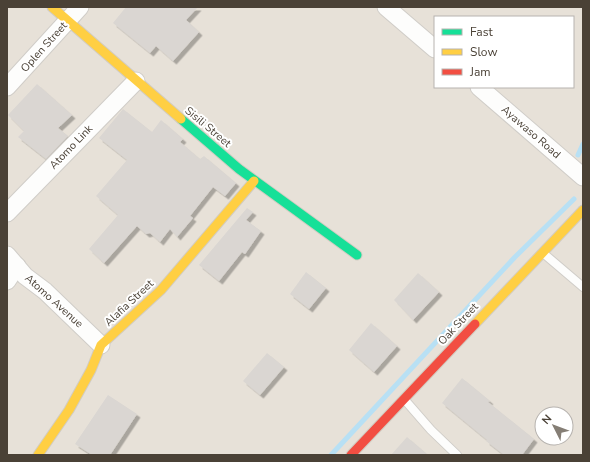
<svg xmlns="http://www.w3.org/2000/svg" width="590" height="462" viewBox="0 0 590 462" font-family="'Nunito Sans',sans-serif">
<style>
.residential{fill:#e7e1d8;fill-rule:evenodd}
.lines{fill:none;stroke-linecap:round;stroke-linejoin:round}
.stream{stroke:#b8e0f4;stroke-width:5}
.building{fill:#dad6d2;filter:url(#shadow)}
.lane-casing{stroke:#d0cdc8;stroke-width:10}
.street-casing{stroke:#d0cdc8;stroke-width:19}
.fast-casing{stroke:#d2ccc1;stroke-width:11}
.slow-casing{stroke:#d2ccc1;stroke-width:11}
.jam-casing{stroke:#d2ccc1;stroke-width:11}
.lane{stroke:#fdfdfc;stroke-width:8}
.street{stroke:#fdfdfc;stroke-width:17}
.fast{stroke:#16e098;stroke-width:9}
.slow{stroke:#ffcf43;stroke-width:9}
.jam{stroke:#f24e42;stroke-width:9}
.labels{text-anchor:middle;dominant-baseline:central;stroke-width:4;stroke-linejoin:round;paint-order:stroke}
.street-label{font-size:11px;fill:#4a4136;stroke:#fff}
</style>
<defs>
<filter id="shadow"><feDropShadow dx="3.5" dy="3.5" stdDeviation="0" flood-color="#0004"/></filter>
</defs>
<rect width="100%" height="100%" fill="#f2efeb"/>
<path class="residential" d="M7,7H583V455H7ZM435,17H573V87H435ZM542,414H566V438H542Z"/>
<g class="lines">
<g class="stream">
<path d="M578,155L583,144"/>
<path d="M331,455L515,257L574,199"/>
</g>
</g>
<g class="building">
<path d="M126,7H198L186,20L199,32L173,61L156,46L150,53L113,23Z"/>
<path d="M37,84L72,115L58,128L68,136L46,159L18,137L24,131L8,115Z"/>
<path d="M123,109L152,132L161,120L183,139L180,142L200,159L204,156L236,183L225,196L213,187L190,216L193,218L177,237L170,229L160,242L150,233L146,234L137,226L104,263L89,249L118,215L96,196L127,160L99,138Z"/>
<path d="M247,208L253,212L246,220L261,231L245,254L242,252L219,281L199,265Z"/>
<path d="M306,272L326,288L309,309L290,294Z"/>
<path d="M418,273L439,292L413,320L394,300Z"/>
<path d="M371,323L397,346L374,372L349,350Z"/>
<path d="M267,353L284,367L260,395L243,381Z"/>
<path d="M462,378L490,401L488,402L534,439L522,455H504L486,441L487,440L442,403Z"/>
<path d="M108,395L137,414L110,455H92L75,444Z"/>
<path d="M407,437L428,455H391Z"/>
</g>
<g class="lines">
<defs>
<g id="lane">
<path d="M543,253L583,287"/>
<path d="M404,399L431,430L457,455"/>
</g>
<g id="street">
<path d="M386,7L435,49"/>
<path d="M7,87L80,7"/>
<path d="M479,87L583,177"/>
<path d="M7,213L136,81"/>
<path d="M7,255L25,276L45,291L101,345"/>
<path d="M7,281L17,266"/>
</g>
<path id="fast" d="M181,119L239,169L357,255"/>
<g id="slow">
<path d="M52,7L181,119"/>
<path d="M475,324L583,210"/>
<path d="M38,455L69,410L91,370L101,345L161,290L254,181"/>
</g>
<path id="jam" d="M351,455L475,324"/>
</defs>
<use href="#lane" class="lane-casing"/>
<use href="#street" class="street-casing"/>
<use href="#fast" class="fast-casing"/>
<use href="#slow" class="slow-casing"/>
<use href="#jam" class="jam-casing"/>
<use href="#lane" class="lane"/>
<use href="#street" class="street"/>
<use href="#fast" class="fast"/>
<use href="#slow" class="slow"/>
<use href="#jam" class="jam"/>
</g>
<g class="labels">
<g class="street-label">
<text transform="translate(44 47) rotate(-48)">Oplen Street</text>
<text transform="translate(208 127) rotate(40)">Sisili Street</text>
<text transform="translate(531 132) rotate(41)">Ayawaso Road</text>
<text transform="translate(71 147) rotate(-46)">Atomo Link</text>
<text transform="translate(54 301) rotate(42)">Atomo Avenue</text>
<text transform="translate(129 303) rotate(-43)">Alafia Street</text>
<text transform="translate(458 324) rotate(-47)">Oak Street</text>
</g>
</g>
<rect width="590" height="462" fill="none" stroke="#4a4136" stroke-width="16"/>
<rect x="434" y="16" width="140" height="72" fill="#ffffff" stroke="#b7b3af"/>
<rect x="442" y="29" width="20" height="6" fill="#16e098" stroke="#b7b3af"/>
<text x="470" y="36" font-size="12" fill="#4a4136">Fast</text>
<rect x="442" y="49" width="20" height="6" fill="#ffcf43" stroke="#b7b3af"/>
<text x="470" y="56" font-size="12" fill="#4a4136">Slow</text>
<rect x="442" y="69" width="20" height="6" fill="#f24e42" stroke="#b7b3af"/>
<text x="470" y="76" font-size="12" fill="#4a4136">Jam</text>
<g transform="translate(554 426) rotate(312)"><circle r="19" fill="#ffffff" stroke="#b7b3af"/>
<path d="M0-3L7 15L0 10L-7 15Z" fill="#857e75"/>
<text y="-6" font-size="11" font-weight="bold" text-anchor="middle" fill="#4a4136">N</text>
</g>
</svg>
